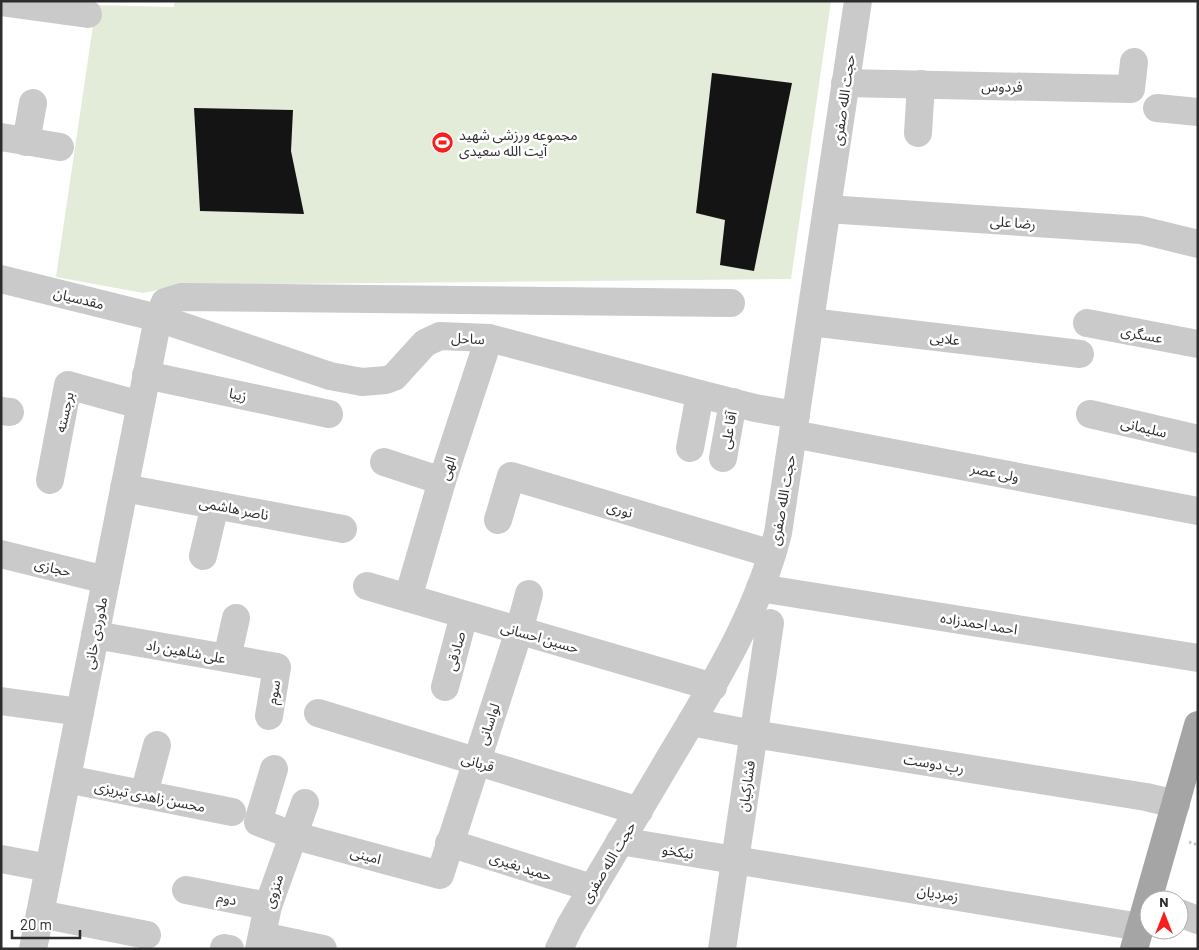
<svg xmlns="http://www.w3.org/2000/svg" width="1199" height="950" viewBox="0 0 1199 950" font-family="Barlow,'Noto Sans Arabic',sans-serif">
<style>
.green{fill:#e2ecd9}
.building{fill:#141414}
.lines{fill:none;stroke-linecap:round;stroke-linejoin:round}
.path{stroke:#cacaca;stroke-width:3;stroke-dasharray:2.5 2.5;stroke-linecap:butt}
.minor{stroke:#cacaca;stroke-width:28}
.major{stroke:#a5a5a5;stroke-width:28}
.labels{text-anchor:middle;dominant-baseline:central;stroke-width:5;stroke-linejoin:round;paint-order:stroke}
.street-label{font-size:14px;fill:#2d2d2d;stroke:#fff}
.poi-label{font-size:14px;fill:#2d2d2d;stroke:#fff;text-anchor:start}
</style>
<rect width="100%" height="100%" fill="#fff"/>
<path class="green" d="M175,1H831L791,279L181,285L143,293L56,277L96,5L174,7Z"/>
<g class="building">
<path d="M712,73L792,83L754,271L720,265L725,220L696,213Z"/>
<path d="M194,108L293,110L291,151L304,214L200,211Z"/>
</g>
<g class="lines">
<path class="path" d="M1189,842L1198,845"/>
<g class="minor">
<path d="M1,2L88,14"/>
<path d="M845,83L1131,89L1134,62"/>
<path d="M1157,108L1198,112"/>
<path d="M918,133L921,84"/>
<path d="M1,137L60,147"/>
<path d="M26,142L33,103"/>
<path d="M827,209L1141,230L1198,244"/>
<path d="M1,279L158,318L330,376L362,382L386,380L394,377L425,343L440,336L489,338L700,394L755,408L796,415"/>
<path d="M810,322L1080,354"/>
<path d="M1087,323L1198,344"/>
<path d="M146,375L329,414"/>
<path d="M1,411L10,412"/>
<path d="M1090,414L1198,439"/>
<path d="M793,434L1198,511"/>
<path d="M690,448L700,394"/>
<path d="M723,458L733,402"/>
<path d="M384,462L442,481"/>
<path d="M50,480L68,385L140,405"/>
<path d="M124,488L343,529"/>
<path d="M498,520L511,476L772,554"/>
<path d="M1,554L106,580"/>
<path d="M203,556L215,505"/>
<path d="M367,586L713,687"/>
<path d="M760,588L1198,658"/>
<path d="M408,598L442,481L489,338"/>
<path d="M95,635L277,667L269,716"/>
<path d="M227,658L236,618"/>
<path d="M445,687L464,615"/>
<path d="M1,701L80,712"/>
<path d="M318,713L639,811"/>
<path d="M691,722L753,734L1146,797L1176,804"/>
<path d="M274,769L258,822L292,835L440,875L519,631L529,594"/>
<path d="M67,779L232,812"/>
<path d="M144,794L157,745"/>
<path d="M620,841L1140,927"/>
<path d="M449,843L592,888"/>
<path d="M1,859L49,868"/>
<path d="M186,890L268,906"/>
<path d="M1179,913L1198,920"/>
<path d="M40,914L147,935"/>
<path d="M262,936L323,949"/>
<path d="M224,948L230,949"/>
<path d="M33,949L158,318L165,302L181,297L731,303"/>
<path d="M259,949L268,906L305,803"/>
<path d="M559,949L570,926C604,869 638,811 672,754C714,684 758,613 778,533L858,1"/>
<path d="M722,949L770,623"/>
</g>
<path class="major" d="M1134,949L1198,725"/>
</g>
<defs>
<symbol id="stadium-disc" viewBox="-11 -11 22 22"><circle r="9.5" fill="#f61f1d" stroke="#fff"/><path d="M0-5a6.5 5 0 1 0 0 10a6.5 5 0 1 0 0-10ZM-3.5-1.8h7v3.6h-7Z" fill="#fff"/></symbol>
</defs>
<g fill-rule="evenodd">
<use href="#stadium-disc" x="430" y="130" width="25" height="25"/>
</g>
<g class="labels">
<g class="street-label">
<text transform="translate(1002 86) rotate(1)">فردوس</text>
<text transform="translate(843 100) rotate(-82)">حجت الله صفری</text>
<text transform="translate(1013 222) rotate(4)">رضا علی</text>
<text transform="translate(79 298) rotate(14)">مقدسیان</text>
<text transform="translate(1142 334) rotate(11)">عسگری</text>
<text transform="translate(468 338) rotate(3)">ساحل</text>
<text transform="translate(945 338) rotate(7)">علایی</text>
<text transform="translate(238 394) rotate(12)">زیبا</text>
<text transform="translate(64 412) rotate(-77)">برجسته</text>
<text transform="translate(1144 427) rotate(13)">سلیمانی</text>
<text transform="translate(728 430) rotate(-80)">آقا علی</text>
<text transform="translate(447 468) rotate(-72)">الهی</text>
<text transform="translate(995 472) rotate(11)">ولی عصر</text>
<text transform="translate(782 500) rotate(-80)">حجت الله صفری</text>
<text transform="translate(234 508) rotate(11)">ناصر هاشمی</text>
<text transform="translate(620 509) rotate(17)">نوری</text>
<text transform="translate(53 567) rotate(14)">حجازی</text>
<text transform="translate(979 623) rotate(9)">احمد احمدزاده</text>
<text transform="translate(95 633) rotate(-79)">ملاوردی خانی</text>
<text transform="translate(540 637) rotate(16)">حسین احسانی</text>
<text transform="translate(186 651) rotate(10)">علی شاهین راد</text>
<text transform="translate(455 651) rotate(-75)">صادقی</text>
<text transform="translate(273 692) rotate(-80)">سوم</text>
<text transform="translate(488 724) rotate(-72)">لواسانی</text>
<text transform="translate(478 762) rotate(17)">قربانی</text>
<text transform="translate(934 763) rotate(9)">رب دوست</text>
<text transform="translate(746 786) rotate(-82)">فشارکیان</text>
<text transform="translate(150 796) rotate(11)">محسن زاهدی تبریزی</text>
<text transform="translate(678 851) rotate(9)">نیکخو</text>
<text transform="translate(366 855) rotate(15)">امینی</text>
<text transform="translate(608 862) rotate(-59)">حجت الله صفری</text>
<text transform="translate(521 866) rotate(18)">حمید بغیری</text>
<text transform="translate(273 891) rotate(-72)">منزوی</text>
<text transform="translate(938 893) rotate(9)">زمردیان</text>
<text transform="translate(227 898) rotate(11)">دوم</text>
</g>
<g class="poi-label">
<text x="459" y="134">مجموعه ورزشی شهید<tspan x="459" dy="16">آیت‌ الله سعیدی</tspan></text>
</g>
</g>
<rect width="1199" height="950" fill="none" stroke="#2d2d2d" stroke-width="5"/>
<g transform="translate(1164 915)"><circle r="24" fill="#ffffff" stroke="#ababab"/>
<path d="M0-4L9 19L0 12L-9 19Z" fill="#f61f1d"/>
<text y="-8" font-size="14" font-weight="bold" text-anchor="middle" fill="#2d2d2d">N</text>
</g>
<path d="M12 930v8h68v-8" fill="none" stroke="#2d2d2d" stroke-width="2.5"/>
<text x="20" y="930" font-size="15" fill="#2d2d2d" stroke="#ffffff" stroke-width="4" paint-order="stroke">20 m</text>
</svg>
